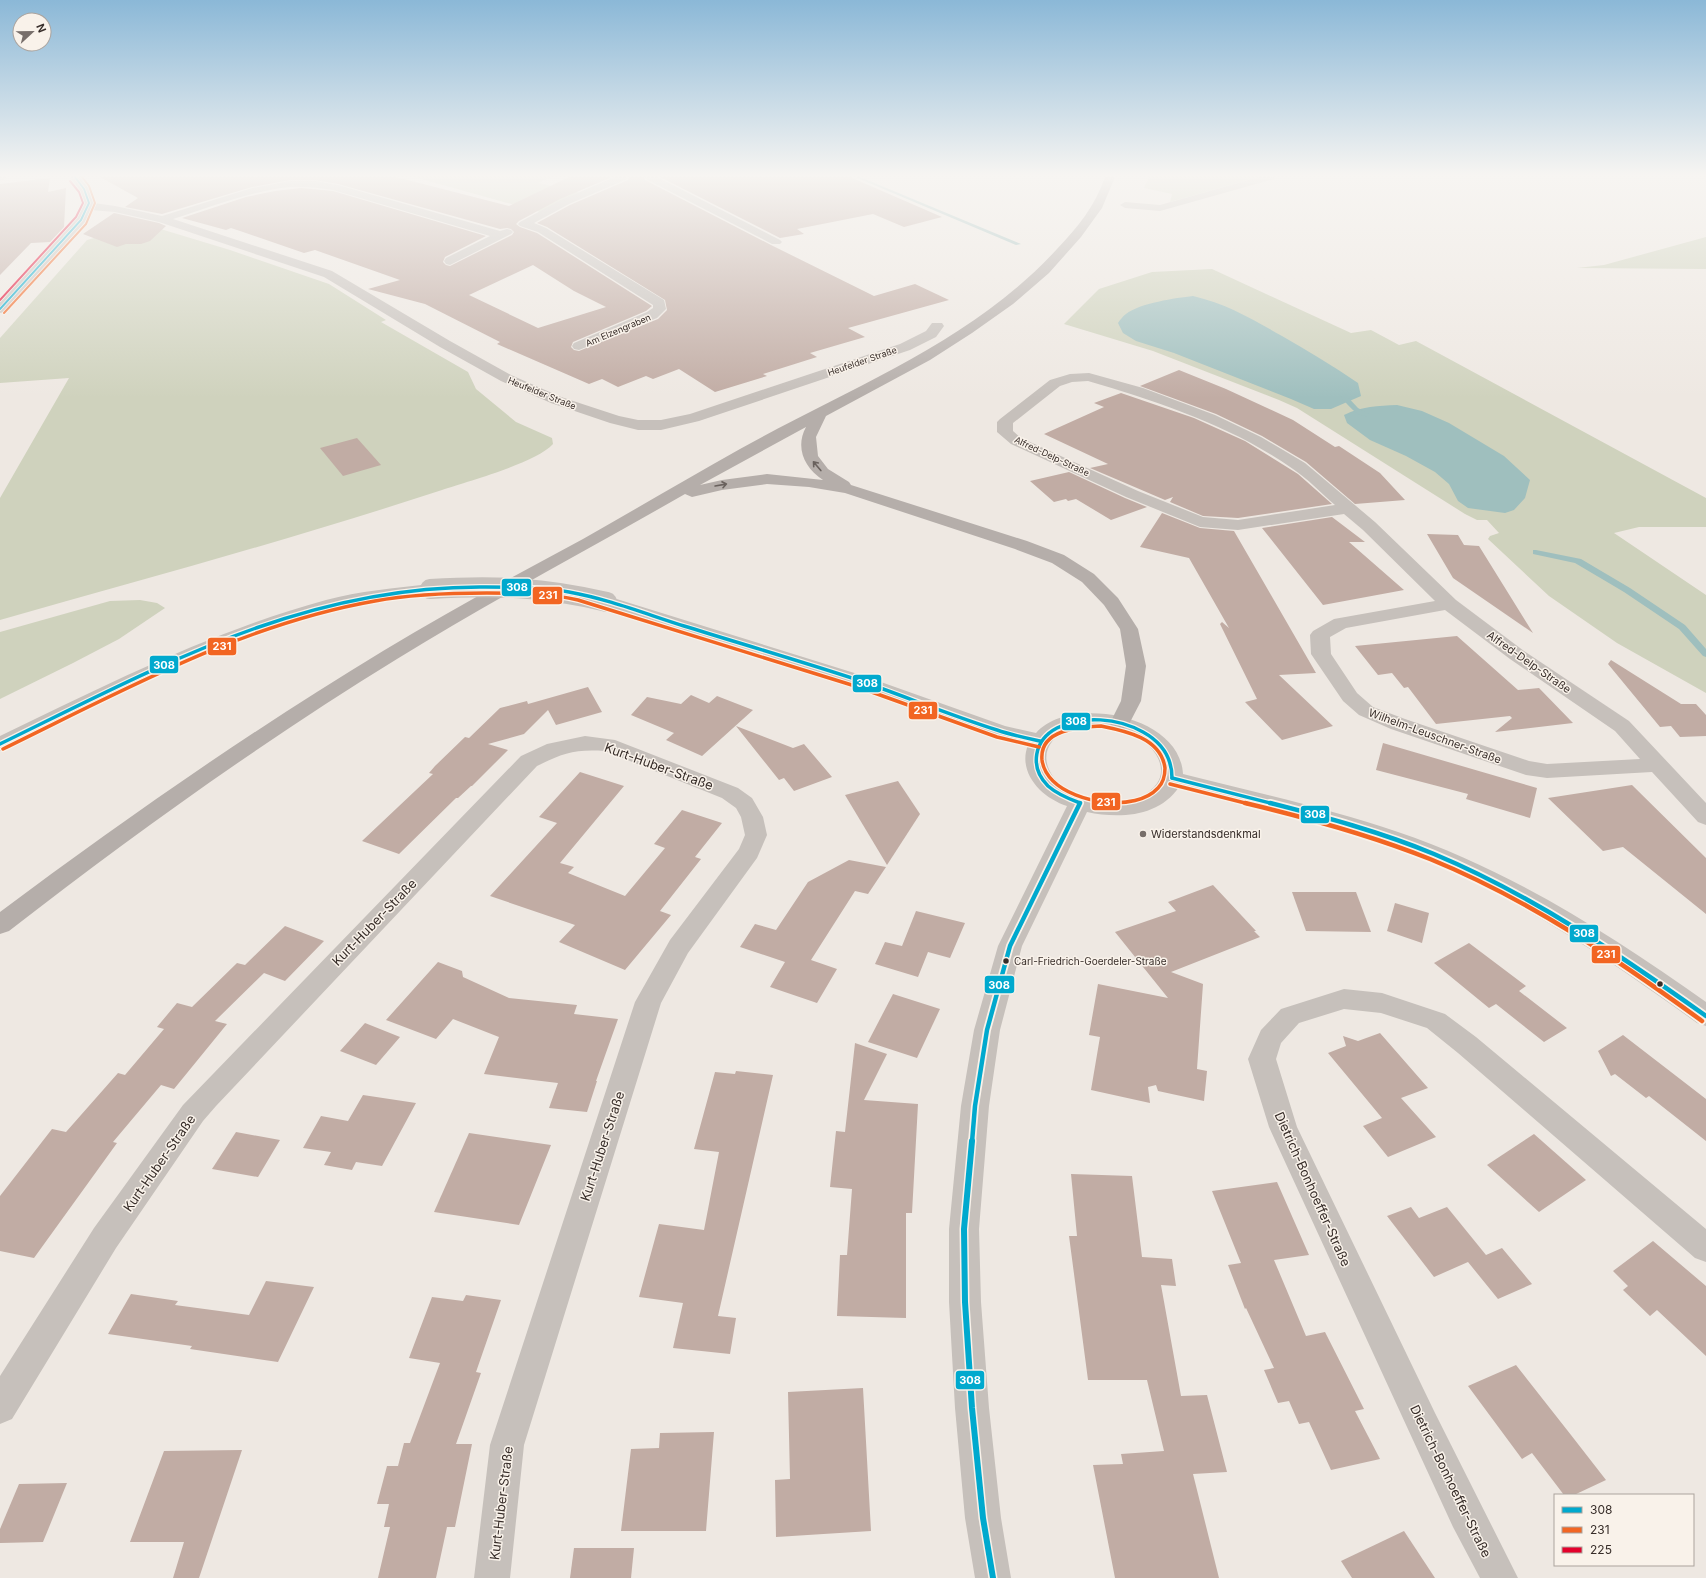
<svg xmlns="http://www.w3.org/2000/svg" width="1706" height="1578" viewBox="0 0 1706 1578" font-family="Inter,sans-serif">
<style>
.green{fill:#cfd2bd}
.water{fill:#9fbfbe}
.lines{fill:none;stroke-linecap:round;stroke-linejoin:round}
.stream{fill:#9fbfbe;fill-rule:evenodd}
.building{fill:#c1aca4;fill-rule:evenodd}
.minor{fill:#c6c0bb;fill-rule:evenodd}
.major{fill:#b5aeaa;fill-rule:evenodd}
.minor-bridge{stroke:#c6c0bb;stroke-width:20}
.bus-1-far3-casing{stroke:#f9f2ea;stroke-width:3.5}
.bus-1-far2-casing{stroke:#f9f2ea;stroke-width:6}
.bus-1-far1-casing{stroke:#f9f2ea;stroke-width:8}
.bus-1-casing{stroke:#f9f2ea;stroke-width:9}
.bus-2-far2-casing{stroke:#f9f2ea;stroke-width:3.5}
.bus-2-far1-casing{stroke:#f9f2ea;stroke-width:6}
.bus-2-casing{stroke:#f9f2ea;stroke-width:8}
.bus-3-casing{stroke:#f9f2ea;stroke-width:3.5}
.bus-1-far3{stroke:#00a9ce;stroke-width:2}
.bus-1-far2{stroke:#00a9ce;stroke-width:3.5}
.bus-1-far1{stroke:#00a9ce;stroke-width:4.5}
.bus-1{stroke:#00a9ce;stroke-width:6}
.bus-2-far2{stroke:#f26522;stroke-width:2}
.bus-2-far1{stroke:#f26522;stroke-width:3.5}
.bus-2{stroke:#f26522;stroke-width:4.5}
.bus-3{stroke:#e4002b;stroke-width:2}
.oneway{stroke:#69615d}
.poi-dot{fill:#776e6a;stroke:#f9f2ea;stroke-width:1.5}
.bus-dot{fill:#372d29;stroke:#f9f2ea;stroke-width:1.5}
.labels{text-anchor:middle;dominant-baseline:central;stroke-width:3;stroke-linejoin:round;paint-order:stroke}
.far-street-label{font-size:9px;fill:#372d29;stroke:#f9f2ea}
.bus-label{font-size:10px;fill:#372d29;stroke:#f9f2ea;text-anchor:start}
.street-label{font-size:11px;fill:#372d29;stroke:#f9f2ea}
.poi-label{font-size:11px;fill:#372d29;stroke:#f9f2ea;text-anchor:start}
.near-street-label{font-size:13px;fill:#372d29;stroke:#f9f2ea}
.line-badge{stroke:#f9f2ea;stroke-width:1.5}
.badge-label{font-size:11px;text-anchor:middle;font-weight:bold;fill:#fff}
</style>
<rect width="100%" height="100%" fill="#eee8e2"/>
<g class="green">
<path d="M414,177H551L538,183L579,192L540,212Z"/>
<path d="M1149,177H1258L1170,202L1172,194L1144,188Z"/>
<path d="M144,224L230,250L329,284L386,320L381,322L468,372L476,389L516,422L552,438L553,444C536,463 468,481 442,490C296,538 148,578 0,620V498L69,378L0,383V338L87,240Z"/>
<path d="M1706,237V269L1577,268L1604,265Z"/>
<path d="M1212,269L1351,333L1371,330L1399,345L1416,341L1706,498V527H1639L1614,533L1706,595V693L1617,643L1549,596L1488,539L1490,536L1499,533L1487,520H1477L1465,514L1297,408L1279,400L1153,351L1064,324L1099,289L1152,272Z"/>
<path d="M140,600L157,603L165,608L119,639L73,663L0,699V632L110,601Z"/>
</g>
<g class="water">
<path d="M1193,296C1227,304 1252,319 1282,336C1308,351 1333,366 1358,383L1361,396L1331,409H1314L1291,399L1174,353L1136,341L1123,333L1118,323C1120,320 1123,316 1126,314C1140,303 1176,298 1193,296Z"/>
<path d="M1397,405L1422,411L1449,423L1504,456L1530,480L1525,498L1514,510L1505,513L1468,508L1458,501L1449,484L1435,472L1406,456L1370,440L1347,423L1344,415C1362,406 1378,406 1397,405Z"/>
</g>
<g class="lines">
<g class="stream">
<path d="M855,177H860L1021,244L1016,245Z"/>
<path d="M1339,392H1343L1358,408L1369,414V416C1357,418 1346,403 1339,394Z"/>
<path d="M1533,550H1536L1581,559L1630,588L1685,625L1706,649V657L1703,656L1679,629L1624,592L1575,563L1533,554Z"/>
</g>
</g>
<g class="building">
<path d="M100,177H396L509,206L569,177H612L560,199L519,221L516,224L520,227L537,233L652,306L646,311L573,342L571,347L574,350L579,351L658,319L667,310L665,300L547,227L537,223L570,205L628,180L629,177H644L645,180L771,245L874,296L915,284L949,300L848,328L865,337L810,353L817,357L763,374L767,376L715,392L679,369L653,379L646,376L618,387L602,379L589,384L497,344L500,342L425,304L368,289L400,280L315,250L304,253L243,232L231,228L226,230L182,218L246,197L275,191L301,188L333,191L486,236L445,257L443,262L446,265L450,266L512,235L514,232L511,229L507,228L500,229L338,184L315,180H290L252,187L162,214L125,207L138,198ZM533,265L574,291L606,307L538,328L469,295Z"/>
<path d="M660,177H850L942,217L904,227L873,214L797,229L804,234L780,238Z"/>
<path d="M50,178L48,192L66,188L64,227L50,242L31,243L0,275V184Z"/>
<path d="M114,213L159,223L166,226L150,241L141,244H126L117,247L83,234Z"/>
<path d="M1179,370L1226,389L1293,420L1335,447L1339,446L1380,473L1405,500L1355,504L1306,462L1262,436L1216,414L1140,386Z"/>
<path d="M1121,393L1194,418L1245,441L1298,474L1332,504L1238,518L1203,516L1170,502L1173,497L1165,500L1090,468L1108,464L1044,434L1104,407L1094,403Z"/>
<path d="M357,438L381,465L343,476L320,448Z"/>
<path d="M1069,472L1125,498L1147,507L1111,520L1076,499L1068,501L1066,499L1054,502L1030,481Z"/>
<path d="M1162,513L1200,528L1234,531L1316,673L1279,675L1333,726L1282,740L1245,702L1257,699L1220,624L1222,622L1229,628L1189,558L1140,547Z"/>
<path d="M1332,517L1365,542H1349L1404,590L1323,605L1262,528Z"/>
<path d="M1427,534L1458,535L1464,545L1479,546L1533,633L1453,578Z"/>
<path d="M1457,636L1518,690L1539,688L1573,723L1495,732L1512,718L1510,716L1436,724L1408,687L1404,688L1392,673L1378,675L1355,646Z"/>
<path d="M1611,660L1681,704H1696L1706,715V736L1680,737L1671,726L1660,727L1608,664Z"/>
<path d="M588,687L602,712L556,725L548,710L524,734L488,744L508,750L472,786H471L458,798H456L399,854L362,841L433,774L429,773L435,766L465,737L469,738L500,708L527,701L528,704Z"/>
<path d="M691,695L709,703L717,696L753,710L702,756L666,740L674,733L631,715L647,697L681,704Z"/>
<path d="M736,726L793,748L804,744L832,777L794,791L784,778L779,780Z"/>
<path d="M1383,743L1537,788L1530,818L1466,799L1468,794L1376,770Z"/>
<path d="M580,772L624,786L560,863L574,867L568,873L625,896L665,848L654,844L682,810L722,823L695,857L701,859L660,911L671,915L625,970L559,942L575,925L490,896L557,823L539,817Z"/>
<path d="M898,781L920,814L887,865L845,795Z"/>
<path d="M1632,785L1706,858V914L1623,847L1603,851L1548,798Z"/>
<path d="M849,860L886,867L868,894L855,891L811,960L837,969L817,1003L770,987L785,962L740,947L755,924L776,930L808,882Z"/>
<path d="M1213,885L1256,931H1254L1260,937L1171,972L1203,984L1197,1069L1207,1071L1204,1101L1158,1091L1156,1085L1148,1087L1150,1103L1091,1090L1100,1037L1089,1035L1098,984L1168,998L1115,932L1176,911L1168,902Z"/>
<path d="M1292,892H1356L1371,932L1306,931Z"/>
<path d="M1395,903L1429,913L1422,943L1387,931Z"/>
<path d="M916,911L965,923L950,958L928,952L918,977L875,964L885,942L902,946Z"/>
<path d="M285,926L324,941L285,981L264,973L215,1021L227,1024L174,1089L161,1085L113,1142L117,1143L34,1258L0,1251V1196L52,1129L66,1132L118,1073L125,1075L164,1029L157,1027L177,1003L192,1007L237,963L245,965Z"/>
<path d="M1469,943L1526,986L1519,991L1567,1028L1544,1042L1496,1004L1489,1008L1434,963Z"/>
<path d="M438,962L462,971L463,977L509,998L577,1005L574,1014L618,1019L596,1081H597L587,1112L549,1108L558,1083L484,1074L499,1037L453,1019L436,1039L386,1020Z"/>
<path d="M893,994L940,1009L917,1058L868,1042Z"/>
<path d="M365,1023L400,1037L376,1065L340,1051Z"/>
<path d="M1380,1033L1428,1088L1401,1098L1436,1137L1388,1157L1363,1126L1382,1118L1328,1053L1346,1046L1343,1036L1358,1041Z"/>
<path d="M1623,1035L1706,1099V1141L1649,1096L1646,1098L1615,1074L1611,1076L1598,1051Z"/>
<path d="M855,1043L887,1054L864,1100L918,1104L912,1213H906V1318L837,1316L840,1255H847L852,1189L830,1187L836,1131L845,1132Z"/>
<path d="M736,1071L773,1075L718,1316L736,1318L730,1354L673,1348L683,1303L639,1297L659,1224L704,1230L719,1152L694,1149L715,1072L735,1074Z"/>
<path d="M363,1095L416,1103L382,1166L356,1162L352,1170L324,1165L331,1152L303,1148L321,1116L348,1121Z"/>
<path d="M236,1132L280,1140L258,1177L212,1169Z"/>
<path d="M469,1133L551,1145L519,1225L434,1212Z"/>
<path d="M1534,1134L1586,1180L1539,1212L1487,1165Z"/>
<path d="M1071,1174L1132,1176L1142,1257L1172,1259L1176,1286L1161,1285L1181,1396L1207,1395L1227,1472L1193,1474L1219,1578H1115L1093,1465L1123,1464L1121,1454L1164,1451L1147,1380H1088L1069,1236H1077Z"/>
<path d="M1277,1182L1309,1255L1274,1260L1306,1336L1325,1332L1364,1409L1355,1411L1380,1459L1331,1470L1309,1422L1299,1424L1289,1401L1278,1403L1264,1370L1274,1368L1246,1308L1245,1309L1228,1265L1241,1263L1212,1191Z"/>
<path d="M1411,1207L1419,1218L1447,1207L1486,1255L1502,1248L1532,1284L1498,1299L1468,1262L1434,1277L1387,1216Z"/>
<path d="M1653,1241L1706,1286V1356L1657,1310L1650,1316L1623,1290L1628,1286L1613,1271Z"/>
<path d="M266,1281L314,1287L278,1362L190,1349L192,1346L108,1334L131,1294L178,1301L175,1305L249,1315Z"/>
<path d="M466,1295L501,1300L476,1372L481,1373L456,1444H472L455,1527H447L436,1578H378L390,1527H384L389,1504H377L387,1466H398L404,1443H410L440,1363L409,1358L432,1297L463,1301Z"/>
<path d="M1516,1365L1571,1435L1606,1480L1574,1495H1564L1532,1453L1522,1459L1468,1386Z"/>
<path d="M863,1388L871,1531L776,1537L775,1480L790,1479L788,1392Z"/>
<path d="M714,1432L706,1531H621L631,1449L659,1448L660,1433Z"/>
<path d="M242,1450L199,1578H173L184,1542H130L164,1451Z"/>
<path d="M67,1483L43,1542L0,1543V1529L19,1484Z"/>
<path d="M1404,1531L1435,1578H1352L1341,1561Z"/>
<path d="M574,1548H634L631,1578H570Z"/>
</g>
<g class="lines">
<g class="minor">
<path d="M0,177H8L7,179L0,180Z"/>
<path d="M70,177H80L89,189L94,203L115,206L162,216L252,188L290,181H315L338,185L500,231L507,229L511,230L513,232L511,234L450,265L446,264L444,261L446,258L490,236L333,190C319,188 304,186 290,187C250,191 211,207 173,219L332,271L450,341L511,375L561,397L619,416L638,420H661L690,414L900,344L926,331L932,323H942L944,326L936,337L910,350L699,421L661,430H638L610,423L551,403L501,381L440,347L324,277L159,222L115,212L91,210L85,222L5,312L0,313V301L76,219L84,203L79,189Z"/>
<path d="M615,177H628L627,179L569,204L534,223L546,228L664,300L666,309L657,318L579,350L574,349L572,346L574,343L647,312L653,308V305L538,232L520,226L518,224L520,222L561,200Z"/>
<path d="M645,177H657L780,240L782,242L780,244H772L646,179Z"/>
<path d="M1259,177H1275L1274,179L1160,211L1125,208L1120,205L1125,202L1160,205Z"/>
<path d="M1089,373L1143,388L1215,415L1261,437L1305,463L1375,522L1456,600L1524,651L1629,721L1706,803V825L1698,822L1652,772L1547,778L1526,775L1391,729L1359,715L1343,701L1311,654L1310,635L1313,631L1334,619L1435,601L1363,530L1344,514L1238,530L1200,527L1126,497L1011,444L997,432V422L1000,419L1050,380L1070,374ZM1088,381C1159,402 1232,426 1293,469C1308,479 1321,493 1335,505L1238,520L1203,517L1138,491L1021,438L1013,431V423L1060,386L1072,382ZM1445,610L1510,659L1615,731L1640,759L1547,764L1529,761L1405,719L1373,707L1357,693L1331,654L1330,637L1346,628Z"/>
<path d="M430,584L436,585L439,589L436,593L335,609L285,624L172,669L7,749L0,751V736C106,685 212,631 326,600C359,591 395,588 430,584Z"/>
<path d="M607,596L864,676L1005,726L1036,733C1069,695 1180,714 1183,774C1254,792 1328,808 1398,832C1510,870 1610,934 1706,1002V1026L1697,1023C1599,952 1498,884 1383,843C1317,820 1247,805 1179,787C1159,817 1119,819 1087,812L1022,946L1000,1030L989,1106L979,1229L981,1302L989,1408L1001,1518L1011,1578H975L965,1518L955,1408L949,1302V1229L961,1106L974,1030L998,946L1067,806C1042,798 1017,773 1028,745L992,736L850,684L600,606L598,602L600,598ZM1101,726C1110,728 1119,729 1128,732C1157,744 1178,777 1142,796C1132,801 1121,801 1109,800C1094,799 1079,797 1066,788C1039,771 1039,740 1071,729C1080,726 1091,727 1101,726Z"/>
<path d="M585,736L615,740L738,788L752,798L763,817L767,835L757,858L688,953L661,1003L524,1445L510,1578H474L490,1445L635,1002L670,940L739,849L745,835L741,817L736,808L722,798L605,751C575,749 563,753 537,766L216,1106L203,1121L116,1248L12,1419L0,1424V1376L94,1228L183,1105L521,756L547,744Z"/>
<path d="M1344,989L1382,993L1445,1014L1476,1037L1706,1229V1262L1695,1258L1458,1053L1427,1028L1381,1013L1344,1009L1299,1023L1281,1043L1276,1059L1297,1127L1435,1413L1518,1578H1480L1453,1527L1269,1127L1248,1059L1261,1030L1281,1009Z"/>
</g>
<path class="major" d="M1105,177H1115L1102,208L1081,237L1049,273L1013,304L972,333L930,360L826,416L816,437L818,456L828,469L849,482L851,485L1027,541L1064,555L1094,574L1118,598L1138,629L1146,666L1141,701L1127,728L1120,729L1113,728L1110,723L1121,701L1126,666L1120,629L1104,605L1082,582L1052,563L1015,549L845,493L809,487L767,484L722,490L692,497L685,494C589,549 491,601 397,659C262,742 134,834 9,931L0,934V912C124,819 251,731 383,651C449,611 516,575 583,539C636,509 688,478 740,449C849,388 971,343 1057,249C1078,227 1095,206 1105,177ZM806,427C795,447 804,468 823,480L767,474L722,480L700,485Z"/>
<path class="minor-bridge" d="M430,589C494,585 544,587 607,602"/>
<defs>
<path id="bus-1-far3" d="M0,309L81,220L89,203L84,189L75,177"/>
<g id="bus-1-far2">
<path d="M0,744C158,667 305,585 486,587C514,587 542,587 569,592C608,599 646,614 684,626C742,644 800,661 858,680C904,696 950,715 997,730C1011,735 1026,738 1040,741"/>
<path d="M1172,778L1274,804"/>
<path d="M1080,803C1069,799 1057,794 1048,786C1029,767 1034,740 1057,728C1083,715 1118,718 1143,732C1161,742 1172,757 1172,778"/>
</g>
<g id="bus-1-far1">
<path d="M1270,803C1325,817 1381,832 1434,854C1532,895 1620,955 1706,1016"/>
<path d="M972,1142L975,1106L987,1030L1010,946L1080,803"/>
</g>
<path id="bus-1" d="M972,1141L964,1229L965,1302L972,1408L983,1518L993,1578"/>
<path id="bus-2-far2" d="M4,313L86,224L95,203L89,186L82,177"/>
<g id="bus-2-far1">
<path d="M1101,726C1126,731 1161,738 1165,768C1165,775 1163,783 1158,788C1135,813 1075,803 1053,781C1047,775 1043,768 1042,760C1039,729 1080,727 1101,726Z"/>
<path d="M3,749C122,691 243,624 375,601C412,594 449,593 487,593C517,593 548,593 578,600L855,686L997,737L1039,747"/>
<path d="M1170,784L1249,804"/>
</g>
<path id="bus-2" d="M1245,803C1308,818 1370,835 1430,859C1528,899 1617,959 1702,1021"/>
<path id="bus-3" d="M0,300L76,217L83,203L79,192L70,181"/>
</defs>
<use href="#bus-1-far3" class="bus-1-far3-casing"/>
<use href="#bus-1-far2" class="bus-1-far2-casing"/>
<use href="#bus-1-far1" class="bus-1-far1-casing"/>
<use href="#bus-1" class="bus-1-casing"/>
<use href="#bus-2-far2" class="bus-2-far2-casing"/>
<use href="#bus-2-far1" class="bus-2-far1-casing"/>
<use href="#bus-2" class="bus-2-casing"/>
<use href="#bus-3" class="bus-3-casing"/>
<use href="#bus-1-far3" class="bus-1-far3"/>
<use href="#bus-1-far2" class="bus-1-far2"/>
<use href="#bus-1-far1" class="bus-1-far1"/>
<use href="#bus-1" class="bus-1"/>
<use href="#bus-2-far2" class="bus-2-far2"/>
<use href="#bus-2-far1" class="bus-2-far1"/>
<use href="#bus-2" class="bus-2"/>
<use href="#bus-3" class="bus-3"/>
</g>
<defs><path id="oneway-shaft" d="M-6 0H5M1.5-3L5.5 0L1.5 3" fill="none" stroke-width="1.6" stroke-linecap="round" stroke-linejoin="round"/></defs>
<g class="oneway">
<use href="#oneway-shaft" transform="translate(817 466) rotate(-130)"/>
<use href="#oneway-shaft" transform="translate(721 485) rotate(-10)"/>
</g>
<linearGradient id="sky" x2="0" y2="1"><stop stop-color="#8bb8d7"/><stop offset="0.44" stop-color="#f7f5f2"/><stop offset="1" stop-color="#f7f5f2" stop-opacity="0"/></linearGradient>
<rect width="1706" height="398" fill="url(#sky)"/>
<circle class="poi-dot" cx="1143" cy="834" r="4"/>
<g class="bus-dot">
<circle cx="1006" cy="961" r="3.5"/>
<circle cx="1660" cy="984" r="3.5"/>
</g>
<g class="labels">
<g class="far-street-label">
<text transform="translate(618 330) rotate(-23)">Am Elzengraben</text>
<text transform="translate(862 361) rotate(-19)">Heufelder Straße</text>
<text transform="translate(542 393) rotate(22)">Heufelder Straße</text>
<text transform="translate(1052 456) rotate(25)">Alfred-Delp-Straße</text>
</g>
<g class="bus-label">
<text x="1014" y="961">Carl-Friedrich-Goerdeler-Straße</text>
</g>
<g class="street-label">
<text transform="translate(1529 662) rotate(35)">Alfred-Delp-Straße</text>
<text transform="translate(1435 736) rotate(20)">Wilhelm-Leuschner-Straße</text>
</g>
<g class="poi-label">
<text x="1151" y="834">Widerstandsdenkmal</text>
</g>
<g class="near-street-label">
<text transform="translate(659 766) rotate(20)">Kurt-Huber-Straße</text>
<text transform="translate(374 922) rotate(-46)">Kurt-Huber-Straße</text>
<text transform="translate(602 1146) rotate(-72)">Kurt-Huber-Straße</text>
<text transform="translate(159 1163) rotate(-55)">Kurt-Huber-Straße</text>
<text transform="translate(1313 1189) rotate(66)">Dietrich-Bonhoeffer-Straße</text>
<text transform="translate(1451 1481) rotate(64)">Dietrich-Bonhoeffer-Straße</text>
<text transform="translate(501 1503) rotate(-83)">Kurt-Huber-Straße</text>
</g>
</g>
<g class="line-badge">
<rect x="501" y="578" width="31" height="19" rx="4" fill="#00a9ce"/>
<rect x="532" y="586" width="31" height="19" rx="4" fill="#f26522"/>
<rect x="207" y="637" width="30" height="19" rx="4" fill="#f26522"/>
<rect x="149" y="655" width="30" height="19" rx="4" fill="#00a9ce"/>
<rect x="852" y="674" width="30" height="19" rx="4" fill="#00a9ce"/>
<rect x="908" y="701" width="30" height="19" rx="4" fill="#f26522"/>
<rect x="1061" y="712" width="30" height="19" rx="4" fill="#00a9ce"/>
<rect x="1091" y="792" width="30" height="19" rx="4" fill="#f26522"/>
<rect x="1300" y="805" width="30" height="19" rx="4" fill="#00a9ce"/>
<rect x="1569" y="924" width="30" height="19" rx="4" fill="#00a9ce"/>
<rect x="1591" y="945" width="30" height="19" rx="4" fill="#f26522"/>
<rect x="984" y="975" width="31" height="19" rx="4" fill="#00a9ce"/>
<rect x="955" y="1370" width="30" height="20" rx="4" fill="#00a9ce"/>
</g>
<g class="badge-label">
<text x="517" y="591">308</text>
<text x="548" y="599">231</text>
<text x="222" y="650">231</text>
<text x="164" y="669">308</text>
<text x="867" y="687">308</text>
<text x="923" y="714">231</text>
<text x="1076" y="725">308</text>
<text x="1106" y="806">231</text>
<text x="1315" y="818">308</text>
<text x="1584" y="937">308</text>
<text x="1606" y="958">231</text>
<text x="999" y="989">308</text>
<text x="970" y="1384">308</text>
</g>
<rect x="1554" y="1494" width="140" height="72" fill="#f9f2ea" stroke="#aba39d"/>
<rect x="1562" y="1507" width="20" height="6" fill="#00a9ce" stroke="#aba39d"/>
<text x="1590" y="1514" font-size="12" fill="#372d29">308</text>
<rect x="1562" y="1527" width="20" height="6" fill="#f26522" stroke="#aba39d"/>
<text x="1590" y="1534" font-size="12" fill="#372d29">231</text>
<rect x="1562" y="1547" width="20" height="6" fill="#e4002b" stroke="#aba39d"/>
<text x="1590" y="1554" font-size="12" fill="#372d29">225</text>
<g transform="translate(32 32) rotate(68)"><circle r="19" fill="#f9f2ea" stroke="#aba39d"/>
<path d="M0-3L7 15L0 10L-7 15Z" fill="#776e6a"/>
<text y="-6" font-size="11" font-weight="bold" text-anchor="middle" fill="#372d29">N</text>
</g>
</svg>
